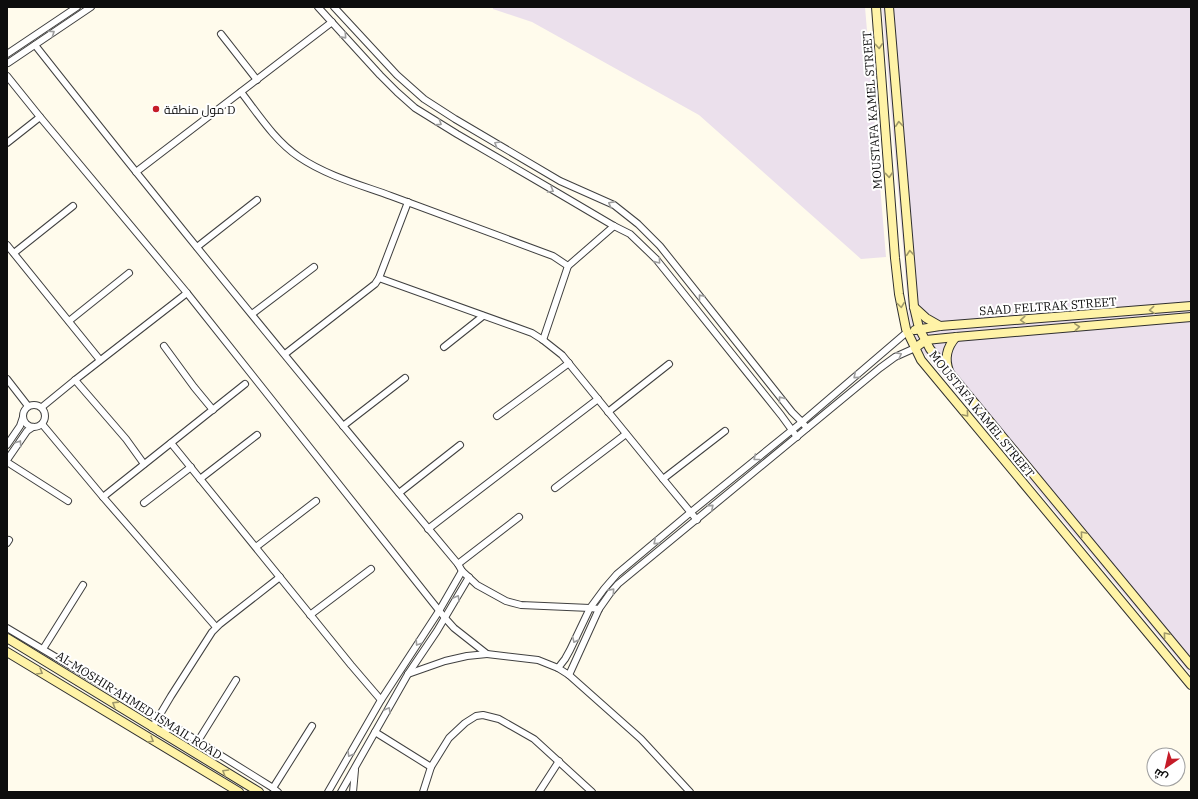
<svg xmlns="http://www.w3.org/2000/svg" width="1198" height="799" viewBox="0 0 1198 799" font-family="'IBM Plex Serif',Cairo,serif">
<style>
.industrial{fill:#ebe0ec}
.lines{fill:none;stroke-linecap:round;stroke-linejoin:round}
.street-casing{stroke:#404040;stroke-width:8}
.secondary-casing{stroke:#2f2f2f;stroke-width:10}
.street{stroke:#fff;stroke-width:6}
.secondary{stroke:#fff3a7;stroke-width:8}
.oneway{stroke:#9e9e9e}
.oneway2{stroke:#9e9769}
.poi-dot{fill:#c51c28;stroke:#fff;stroke-width:1.5}
.labels{text-anchor:middle;dominant-baseline:central;stroke-width:4;stroke-linejoin:round;paint-order:stroke}
.poi-label{font-size:12px;fill:#0d0d0d;stroke:#fff;text-anchor:start}
.street-label{font-size:12px;fill:#0d0d0d;stroke:#fff}
</style>
<rect width="100%" height="100%" fill="#fffbec"/>
<g class="industrial">
<path d="M493,7H865L886,257L861,259L699,115L532,22L493,9Z"/>
<path d="M882,7H1191V675L922,351L913,333L909,316Z"/>
</g>
<g class="lines">
<defs>
<g id="street">
<path d="M318,7L380,75L397,92L415,108L457,134L558,193L614,226L630,234L656,259L781,415L797,437"/>
<path d="M334,7L397,75L424,99L455,119L560,181L614,205L638,224L660,246L792,412L799,419L807,428"/>
<path d="M221,34L257,80"/>
<path d="M35,45C173,220 315,393 458,564L462,571L477,585L506,601L521,605L590,608L599,609"/>
<path d="M7,54L77,7"/>
<path d="M8,63L91,7"/>
<path d="M7,76L40,117L187,293L445,618L454,628L487,654L538,660L558,668L569,675L641,739L690,792"/>
<path d="M241,92C258,114 275,141 299,157C327,176 361,185 391,196C445,216 499,236 553,256L568,266"/>
<path d="M7,143L40,117"/>
<path d="M136,172L332,22"/>
<path d="M7,245L100,360"/>
<path d="M197,247L257,200"/>
<path d="M14,253L73,206"/>
<path d="M379,278L532,333L543,340L562,355L663,479L697,520"/>
<path d="M252,314L314,267"/>
<path d="M69,321L129,273"/>
<path d="M543,340L568,266L614,226"/>
<path d="M164,346L194,387L213,410"/>
<path d="M444,347L483,316"/>
<path d="M285,354L375,284L379,278L408,202"/>
<path d="M7,379L28,406"/>
<path d="M75,380L126,439L144,464"/>
<circle cx="34" cy="416" r="11"/>
<path d="M42,407L75,380L187,293"/>
<path d="M608,412L669,364"/>
<path d="M497,416L569,363"/>
<path d="M42,424L103,497L216,627"/>
<path d="M343,426L405,378"/>
<path d="M171,443L351,665L381,700"/>
<path d="M7,445L20,426L23,417"/>
<path d="M7,460L27,431L33,427"/>
<path d="M7,462L68,501"/>
<path d="M200,479L257,435"/>
<path d="M663,479L725,431"/>
<path d="M555,488L626,434"/>
<path d="M399,493L460,445"/>
<path d="M103,497L245,384"/>
<path d="M144,503L191,467"/>
<path d="M428,529L598,399"/>
<path d="M7,543L9,540"/>
<path d="M256,547L316,501"/>
<path d="M458,564L519,517"/>
<path d="M310,615L371,569"/>
<path d="M7,628L158,718"/>
<path d="M43,649L83,585"/>
<path d="M558,668L565,659L570,650L590,608L604,589L617,574L691,512L802,422L907,332"/>
<path d="M408,674L445,661L467,656L487,654"/>
<path d="M569,675L599,609L611,592L618,584L880,368L895,357L915,348"/>
<path d="M152,728L171,696L212,632L220,624L280,577"/>
<path d="M159,732C167,728 172,728 180,730L273,788L278,792"/>
<path d="M375,732L431,767"/>
<path d="M198,741L236,680"/>
<path d="M273,788L312,726"/>
<path d="M328,792L381,700L439,611L462,571"/>
<path d="M341,792L408,674L437,631L469,577"/>
<path d="M353,792L355,770"/>
<path d="M423,792L431,767L449,738L465,723L476,716L483,715L499,719L534,739L592,792"/>
<path d="M539,792L559,761"/>
</g>
<g id="secondary">
<path d="M876,7L895,258L899,294L906,329L921,360L1191,685"/>
<path d="M889,7L914,307L919,328L930,349L1191,665"/>
<path d="M914,307L926,318L940,326"/>
<path d="M915,330L940,326L1191,306"/>
<path d="M915,348L926,340L956,337L1191,317"/>
<path d="M949,371C944,358 947,347 956,337"/>
<path d="M7,638L259,792"/>
<path d="M7,652L239,792"/>
</g>
</defs>
<use href="#street" class="street-casing"/>
<use href="#secondary" class="secondary-casing"/>
<use href="#street" class="street"/>
<use href="#secondary" class="secondary"/>
</g>
<defs><path id="oneway-chevron" d="M-2-3.5L2.5 0L-2 3.5" fill="none" stroke-width="1.6" stroke-linecap="round" stroke-linejoin="round"/></defs>
<g class="oneway">
<use href="#oneway-chevron" transform="translate(52 33) rotate(-34)"/>
<use href="#oneway-chevron" transform="translate(344 36) rotate(48)"/>
<use href="#oneway-chevron" transform="translate(439 123) rotate(33)"/>
<use href="#oneway-chevron" transform="translate(497 144) rotate(-149)"/>
<use href="#oneway-chevron" transform="translate(551 190) rotate(30)"/>
<use href="#oneway-chevron" transform="translate(611 204) rotate(-152)"/>
<use href="#oneway-chevron" transform="translate(658 261) rotate(51)"/>
<use href="#oneway-chevron" transform="translate(701 297) rotate(-128)"/>
<use href="#oneway-chevron" transform="translate(899 355) rotate(-28)"/>
<use href="#oneway-chevron" transform="translate(856 376) rotate(140)"/>
<use href="#oneway-chevron" transform="translate(781 399) rotate(-128)"/>
<use href="#oneway-chevron" transform="translate(19 443) rotate(-56)"/>
<use href="#oneway-chevron" transform="translate(756 458) rotate(141)"/>
<use href="#oneway-chevron" transform="translate(711 507) rotate(-40)"/>
<use href="#oneway-chevron" transform="translate(656 542) rotate(140)"/>
<use href="#oneway-chevron" transform="translate(612 591) rotate(-48)"/>
<use href="#oneway-chevron" transform="translate(457 598) rotate(-60)"/>
<use href="#oneway-chevron" transform="translate(575 640) rotate(115)"/>
<use href="#oneway-chevron" transform="translate(418 643) rotate(123)"/>
<use href="#oneway-chevron" transform="translate(388 710) rotate(-60)"/>
<use href="#oneway-chevron" transform="translate(350 754) rotate(120)"/>
</g>
<g class="oneway2">
<use href="#oneway-chevron" transform="translate(879 46) rotate(86)"/>
<use href="#oneway-chevron" transform="translate(899 124) rotate(-95)"/>
<use href="#oneway-chevron" transform="translate(889 175) rotate(86)"/>
<use href="#oneway-chevron" transform="translate(910 253) rotate(-95)"/>
<use href="#oneway-chevron" transform="translate(901 305) rotate(82)"/>
<use href="#oneway-chevron" transform="translate(1152 310) rotate(175)"/>
<use href="#oneway-chevron" transform="translate(1023 320) rotate(176)"/>
<use href="#oneway-chevron" transform="translate(1077 327) rotate(-5)"/>
<use href="#oneway-chevron" transform="translate(966 414) rotate(50)"/>
<use href="#oneway-chevron" transform="translate(1083 534) rotate(-130)"/>
<use href="#oneway-chevron" transform="translate(1166 635) rotate(-130)"/>
<use href="#oneway-chevron" transform="translate(40 672) rotate(31)"/>
<use href="#oneway-chevron" transform="translate(115 704) rotate(-148)"/>
<use href="#oneway-chevron" transform="translate(151 740) rotate(31)"/>
<use href="#oneway-chevron" transform="translate(225 772) rotate(-149)"/>
</g>
<circle class="poi-dot" cx="156" cy="109" r="4"/>
<g class="labels">
<g class="poi-label">
<text x="164" y="109">مول منطقة D</text>
</g>
<g class="street-label">
<text transform="translate(872 110) rotate(-94)">MOUSTAFA KAMEL STREET</text>
<text transform="translate(1048 306) rotate(-4)">SAAD FELTRAK STREET</text>
<text transform="translate(982 414) rotate(51)">MOUSTAFA KAMEL STREET</text>
<text transform="translate(139 705) rotate(32)">AL MOSHIR AHMED ISMAIL ROAD</text>
</g>
</g>
<rect width="1198" height="799" fill="none" stroke="#0d0d0d" stroke-width="16"/>
<g transform="translate(1166 767) rotate(214)"><circle r="19" fill="#ffffff" stroke="#9e9e9e"/>
<path d="M0-3L7 15L0 10L-7 15Z" fill="#c51c28"/>
<text y="-6" font-size="11" font-weight="bold" text-anchor="middle" fill="#0d0d0d">ش</text>
</g>
</svg>
